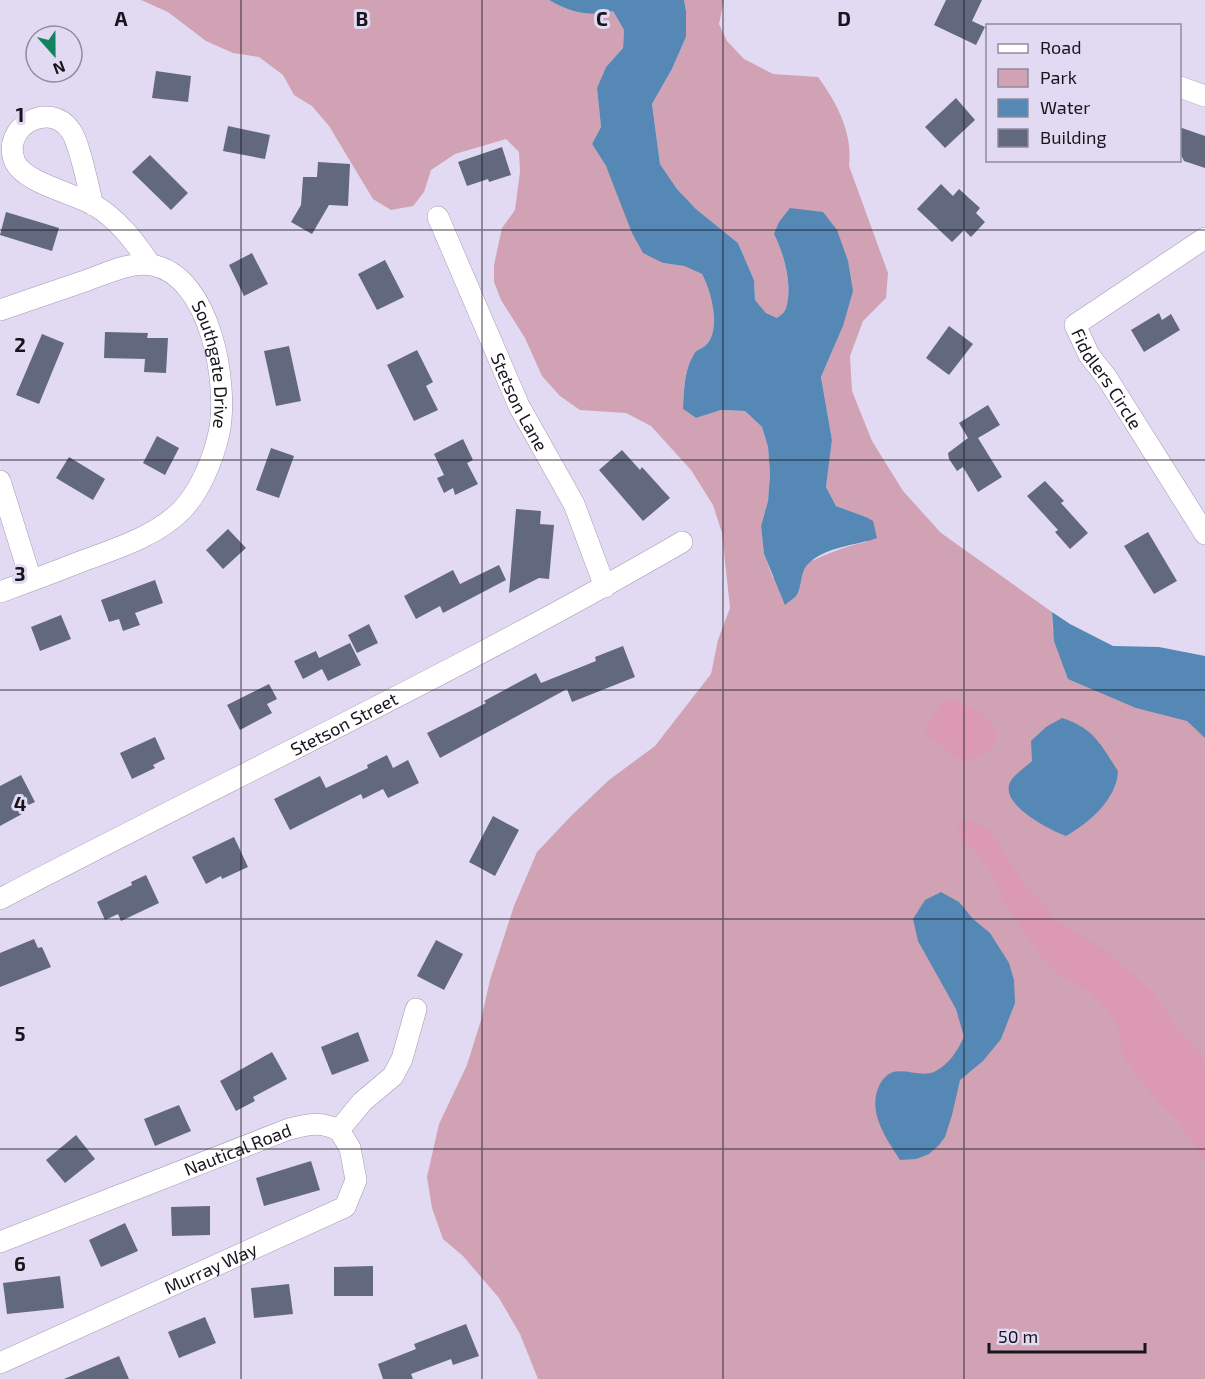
<svg xmlns="http://www.w3.org/2000/svg" width="1205" height="1379" viewBox="0 0 1205 1379" font-family="'Exo 2',sans-serif">
<style>
.green{fill:#d0a2b3}
.forest{fill:#dc99b3}
.water{fill:#5688b5}
.building{fill:#62687d}
.lines{fill:none;stroke-linecap:round;stroke-linejoin:round}
.minor-casing{stroke:#a19ab1;stroke-width:22}
.minor{stroke:#fff;stroke-width:21}
.grid{fill:none;stroke:#18151e;stroke-width:1.5;stroke-opacity:0.55}
.labels{text-anchor:middle;dominant-baseline:central;stroke-width:6;stroke-linejoin:round;paint-order:stroke}
.street-label{font-size:18px;fill:#18151e;stroke:#e2daf2}
.grid-label{font-size:20px;text-anchor:middle;font-weight:bold;fill:#18151e;stroke:#e2daf2;stroke-width:6;stroke-linejoin:round;paint-order:stroke}
</style>
<rect width="100%" height="100%" fill="#e2daf2"/>
<path class="green" d="M141,0H549C570,13 589,17 613,11L624,30L623,48L606,67L597,88L601,127L592,144L606,166L616,188L663,263L684,266L702,274C711,292 723,329 706,345C702,349 697,349 694,354C684,370 684,390 683,409L696,418L721,410L745,411L762,427L768,447L770,474L768,501L761,526L764,554L773,578C806,565 831,549 866,542V517L836,506L826,487L832,440L821,377L843,326L774,234C784,254 793,285 786,308C785,312 781,315 777,318L766,313L755,300L754,280L738,243L696,209L677,189L660,164L652,104L672,69L686,37V11L684,0H724L719,24L727,41L744,59L773,74L818,77C837,103 853,133 849,166L888,273L886,298L863,321L850,356L852,391L872,441L903,491L941,533L1052,612L1053,632L1205,692V1379H538L520,1334L499,1298L463,1256L443,1239L432,1208L427,1177L439,1124L467,1065L481,1020L490,980L514,906L537,852L571,816L609,780L655,746L711,674L718,640L730,608L722,533L713,505L691,470L651,426L626,413L580,410L560,396L542,376L525,338L501,300L494,282V265L502,228L515,210L520,172L519,152L506,139L455,154L431,170L424,192L413,206L391,210L373,199L329,126L312,106L294,95L283,75L259,57L233,53L206,41L168,12Z"/>
<g class="forest">
<path d="M948,699C964,701 1003,723 994,743C989,752 975,758 966,761L959,759L925,733V729L942,703Z"/>
<path d="M971,821L989,829L1022,882L1060,924L1080,934L1107,952L1152,991L1179,1031L1205,1060V1160L1177,1119L1158,1102L1123,1057L1118,1027L1112,1015L1088,991L1060,975L1042,957L1003,900L991,872L975,849L963,844L957,831L959,822Z"/>
</g>
<g class="water">
<path d="M549,0H684L686,11V37L672,69L652,104L660,164L677,189L696,209L738,243L754,280L755,300L766,313L777,318C781,315 785,312 786,308C793,285 784,254 774,234L779,222L790,208L823,212L837,230L848,261L853,291L843,326L821,377L832,440L826,487L836,506L866,517L873,521L877,538C855,546 825,546 807,565C800,572 802,588 796,596C793,599 788,602 785,605L764,554L761,526L768,501L770,474L768,447L762,427L745,411L721,410L696,418L683,409C684,390 684,370 694,354C697,349 702,349 706,345C722,329 711,291 702,274L684,266L663,263L643,253L632,233L606,166L592,144L601,127L597,88L606,67L623,48L624,30L613,11C589,17 571,13 549,0Z"/>
<path d="M1052,612L1070,624L1113,646L1159,647L1205,656V738L1187,721L1136,708L1068,679L1054,641Z"/>
<path d="M1062,718C1094,728 1101,745 1118,771C1117,799 1089,823 1066,836C1050,830 1004,807 1009,785C1011,776 1025,768 1032,761L1031,741L1046,727Z"/>
<path d="M941,892L959,902L973,919L990,933L1009,963L1014,980L1015,1003L1001,1039L983,1061L960,1080L952,1115L945,1137L939,1145L929,1154L916,1159L900,1160C886,1138 866,1111 880,1084C883,1079 887,1074 893,1072C906,1069 922,1077 934,1072C949,1065 957,1051 964,1037L956,1009L918,941L913,919L925,900Z"/>
</g>
<g class="building">
<path d="M946,0H982L972,21L985,27L976,45L934,25Z"/>
<path d="M156,71L191,76L188,102L152,98Z"/>
<path d="M956,98L975,120L945,148L925,127Z"/>
<path d="M228,126L270,135L265,159L223,151Z"/>
<path d="M1179,127L1205,136V168L1184,161L1179,151Z"/>
<path d="M502,147L511,175L489,182L488,179L467,186L458,162Z"/>
<path d="M150,155L188,193L171,210L132,172Z"/>
<path d="M318,162L350,164L348,206L329,205L312,234L291,222L301,205L303,177H317Z"/>
<path d="M941,184L953,196L959,189L980,208L976,213L985,222L971,237L964,230L952,242L917,209Z"/>
<path d="M6,212L59,228L52,251L0,235Z"/>
<path d="M252,253L268,284L244,296L229,265Z"/>
<path d="M385,260L404,297L377,310L358,274Z"/>
<path d="M1159,313L1162,320L1171,314L1180,330L1144,352L1131,330Z"/>
<path d="M949,326L973,344L949,375L926,358Z"/>
<path d="M105,332L148,333L147,338H168L166,373L144,372L145,359L104,358Z"/>
<path d="M42,334L64,343L39,404L16,395Z"/>
<path d="M289,346L301,401L276,406L264,351Z"/>
<path d="M417,350L433,382L426,386L438,410L414,421L387,365Z"/>
<path d="M988,405L1000,425L978,438L1002,477L978,492L963,467L957,471L949,459L948,453L968,438L959,423Z"/>
<path d="M157,436L179,448L165,475L143,463Z"/>
<path d="M463,439L473,460L467,463L478,484L455,495L453,488L444,493L437,478L444,475L434,454Z"/>
<path d="M271,448L294,456L279,498L256,490Z"/>
<path d="M622,450L640,470L642,467L670,498L643,521L599,470Z"/>
<path d="M69,457L105,479L93,500L56,478Z"/>
<path d="M1045,481L1064,501L1061,503L1088,533L1070,549L1055,532L1058,530L1027,496Z"/>
<path d="M516,509L541,511L540,524L554,525L549,579L539,578L509,593Z"/>
<path d="M228,529L246,548L223,569L206,550Z"/>
<path d="M1148,532L1177,581L1154,594L1124,546Z"/>
<path d="M499,565L506,580L443,613L440,606L416,619L404,596L453,570L460,584Z"/>
<path d="M155,580L163,603L135,613L140,625L123,631L119,619L109,622L101,600Z"/>
<path d="M61,615L71,639L40,651L31,627Z"/>
<path d="M369,624L378,643L357,653L348,635Z"/>
<path d="M350,643L361,665L328,681L322,669L303,679L294,661L316,651L319,658Z"/>
<path d="M623,646L635,677L572,702L567,689L440,758L427,733L486,703L484,701L536,673L541,683L596,661L595,657Z"/>
<path d="M269,684L277,699L267,704L272,713L240,730L227,705Z"/>
<path d="M155,737L165,759L153,765L155,768L132,779L120,753Z"/>
<path d="M387,755L393,768L408,760L419,783L388,798L383,789L363,799L361,794L290,830L274,799L320,776L326,788L368,768L367,765Z"/>
<path d="M21,775L35,802L20,809L22,814L0,826V786Z"/>
<path d="M493,816L519,830L495,876L469,862Z"/>
<path d="M234,837L248,867L222,879L221,876L206,884L192,857Z"/>
<path d="M146,875L159,903L121,921L118,914L105,920L97,902L132,885L131,882Z"/>
<path d="M34,939L38,948L42,947L51,967L0,987V953Z"/>
<path d="M436,940L463,954L444,990L417,976Z"/>
<path d="M358,1032L369,1061L332,1075L321,1047Z"/>
<path d="M272,1052L287,1079L253,1097L255,1101L236,1111L220,1081Z"/>
<path d="M179,1105L191,1131L155,1146L144,1119Z"/>
<path d="M76,1135L95,1159L65,1183L46,1160Z"/>
<path d="M311,1161L320,1190L264,1206L256,1178Z"/>
<path d="M210,1206V1235L172,1236L171,1207Z"/>
<path d="M125,1223L138,1251L101,1267L89,1240Z"/>
<path d="M373,1266V1296H334V1267Z"/>
<path d="M60,1276L64,1308L7,1314L3,1283Z"/>
<path d="M289,1284L293,1314L254,1318L251,1288Z"/>
<path d="M205,1317L216,1343L179,1358L168,1332Z"/>
<path d="M466,1324L479,1356L453,1365L451,1359L411,1374L413,1379H383L378,1364L416,1349L414,1344Z"/>
<path d="M119,1356L129,1379H64Z"/>
</g>
<g class="lines">
<defs>
<g id="minor">
<path d="M1180,87L1205,96"/>
<path d="M93,205C88,187 80,144 71,131C50,99 0,127 15,162C25,183 73,193 94,205C118,219 135,242 150,264"/>
<path id="s1" d="M438,217L519,406L574,504L605,587"/>
<path id="s2" d="M1205,238L1075,325L1089,355L1107,378L1205,534"/>
<path id="s3" d="M0,310C27,301 55,291 82,282C103,275 130,261 152,265C211,276 229,385 219,433C213,460 200,491 182,510C156,536 118,548 85,560C57,571 28,582 0,592"/>
<path d="M0,481L31,580"/>
<path id="s4" d="M0,899C227,780 460,671 682,542"/>
<path d="M339,1130L362,1102L393,1076L402,1059L416,1009"/>
<path id="s5" d="M0,1242L289,1129C311,1124 318,1121 339,1130"/>
<path id="s6" d="M0,1363L345,1207L356,1180L350,1148L339,1130"/>
</g>
</defs>
<use href="#minor" class="minor-casing"/>
<use href="#minor" class="minor"/>
</g>
<path class="grid" d="M241,0V1379M482,0V1379M723,0V1379M964,0V1379M0,230H1205M0,460H1205M0,690H1205M0,919H1205M0,1149H1205"/>
<g class="labels">
<g class="street-label">
<text stroke="none"><textPath href="#s3" startOffset="285">Southgate Drive</textPath></text>
<text stroke="none"><textPath href="#s2" startOffset="219">Fiddlers Circle</textPath></text>
<text stroke="none"><textPath href="#s1" startOffset="202">Stetson Lane</textPath></text>
<text stroke="none"><textPath href="#s4" startOffset="386">Stetson Street</textPath></text>
<text stroke="none"><textPath href="#s5" startOffset="255">Nautical Road</textPath></text>
<text stroke="none"><textPath href="#s6" startOffset="231">Murray Way</textPath></text>
</g>
</g>
<g class="grid-label">
<text x="121" y="26">A</text>
<text x="362" y="26">B</text>
<text x="602" y="26">C</text>
<text x="844" y="26">D</text>
<text x="20" y="122">1</text>
<text x="20" y="352">2</text>
<text x="20" y="581">3</text>
<text x="20" y="811">4</text>
<text x="20" y="1041">5</text>
<text x="20" y="1271">6</text>
</g>
<rect x="986" y="24" width="195" height="138" fill="#e2daf2" stroke="#918b9d" stroke-width="1.5"/>
<rect x="998" y="44" width="30" height="9" fill="#ffffff" stroke="#918b9d" stroke-width="1.5"/>
<text x="1040" y="54" font-size="18" fill="#18151e">Road</text>
<rect x="998" y="69" width="30" height="18" fill="#d0a2b3" stroke="#918b9d" stroke-width="1.5"/>
<text x="1040" y="84" font-size="18" fill="#18151e">Park</text>
<rect x="998" y="99" width="30" height="18" fill="#5688b5" stroke="#918b9d" stroke-width="1.5"/>
<text x="1040" y="114" font-size="18" fill="#18151e">Water</text>
<rect x="998" y="129" width="30" height="18" fill="#62687d" stroke="#918b9d" stroke-width="1.5"/>
<text x="1040" y="144" font-size="18" fill="#18151e">Building</text>
<g transform="translate(54 54) rotate(159)"><circle r="28" fill="#e2daf2" stroke="#918b9d" stroke-width="1.5"/>
<path d="M0-4.5L10 22L0 15L-10 22Z" fill="#128360"/>
<text y="-9" font-size="16" font-weight="bold" text-anchor="middle" fill="#18151e">N</text>
</g>
<path d="M989 1343v9h156v-9" fill="none" stroke="#18151e" stroke-width="3"/>
<text x="998" y="1343" font-size="18" fill="#18151e" stroke="#e2daf2" stroke-width="4.5" paint-order="stroke">50 m</text>
</svg>
